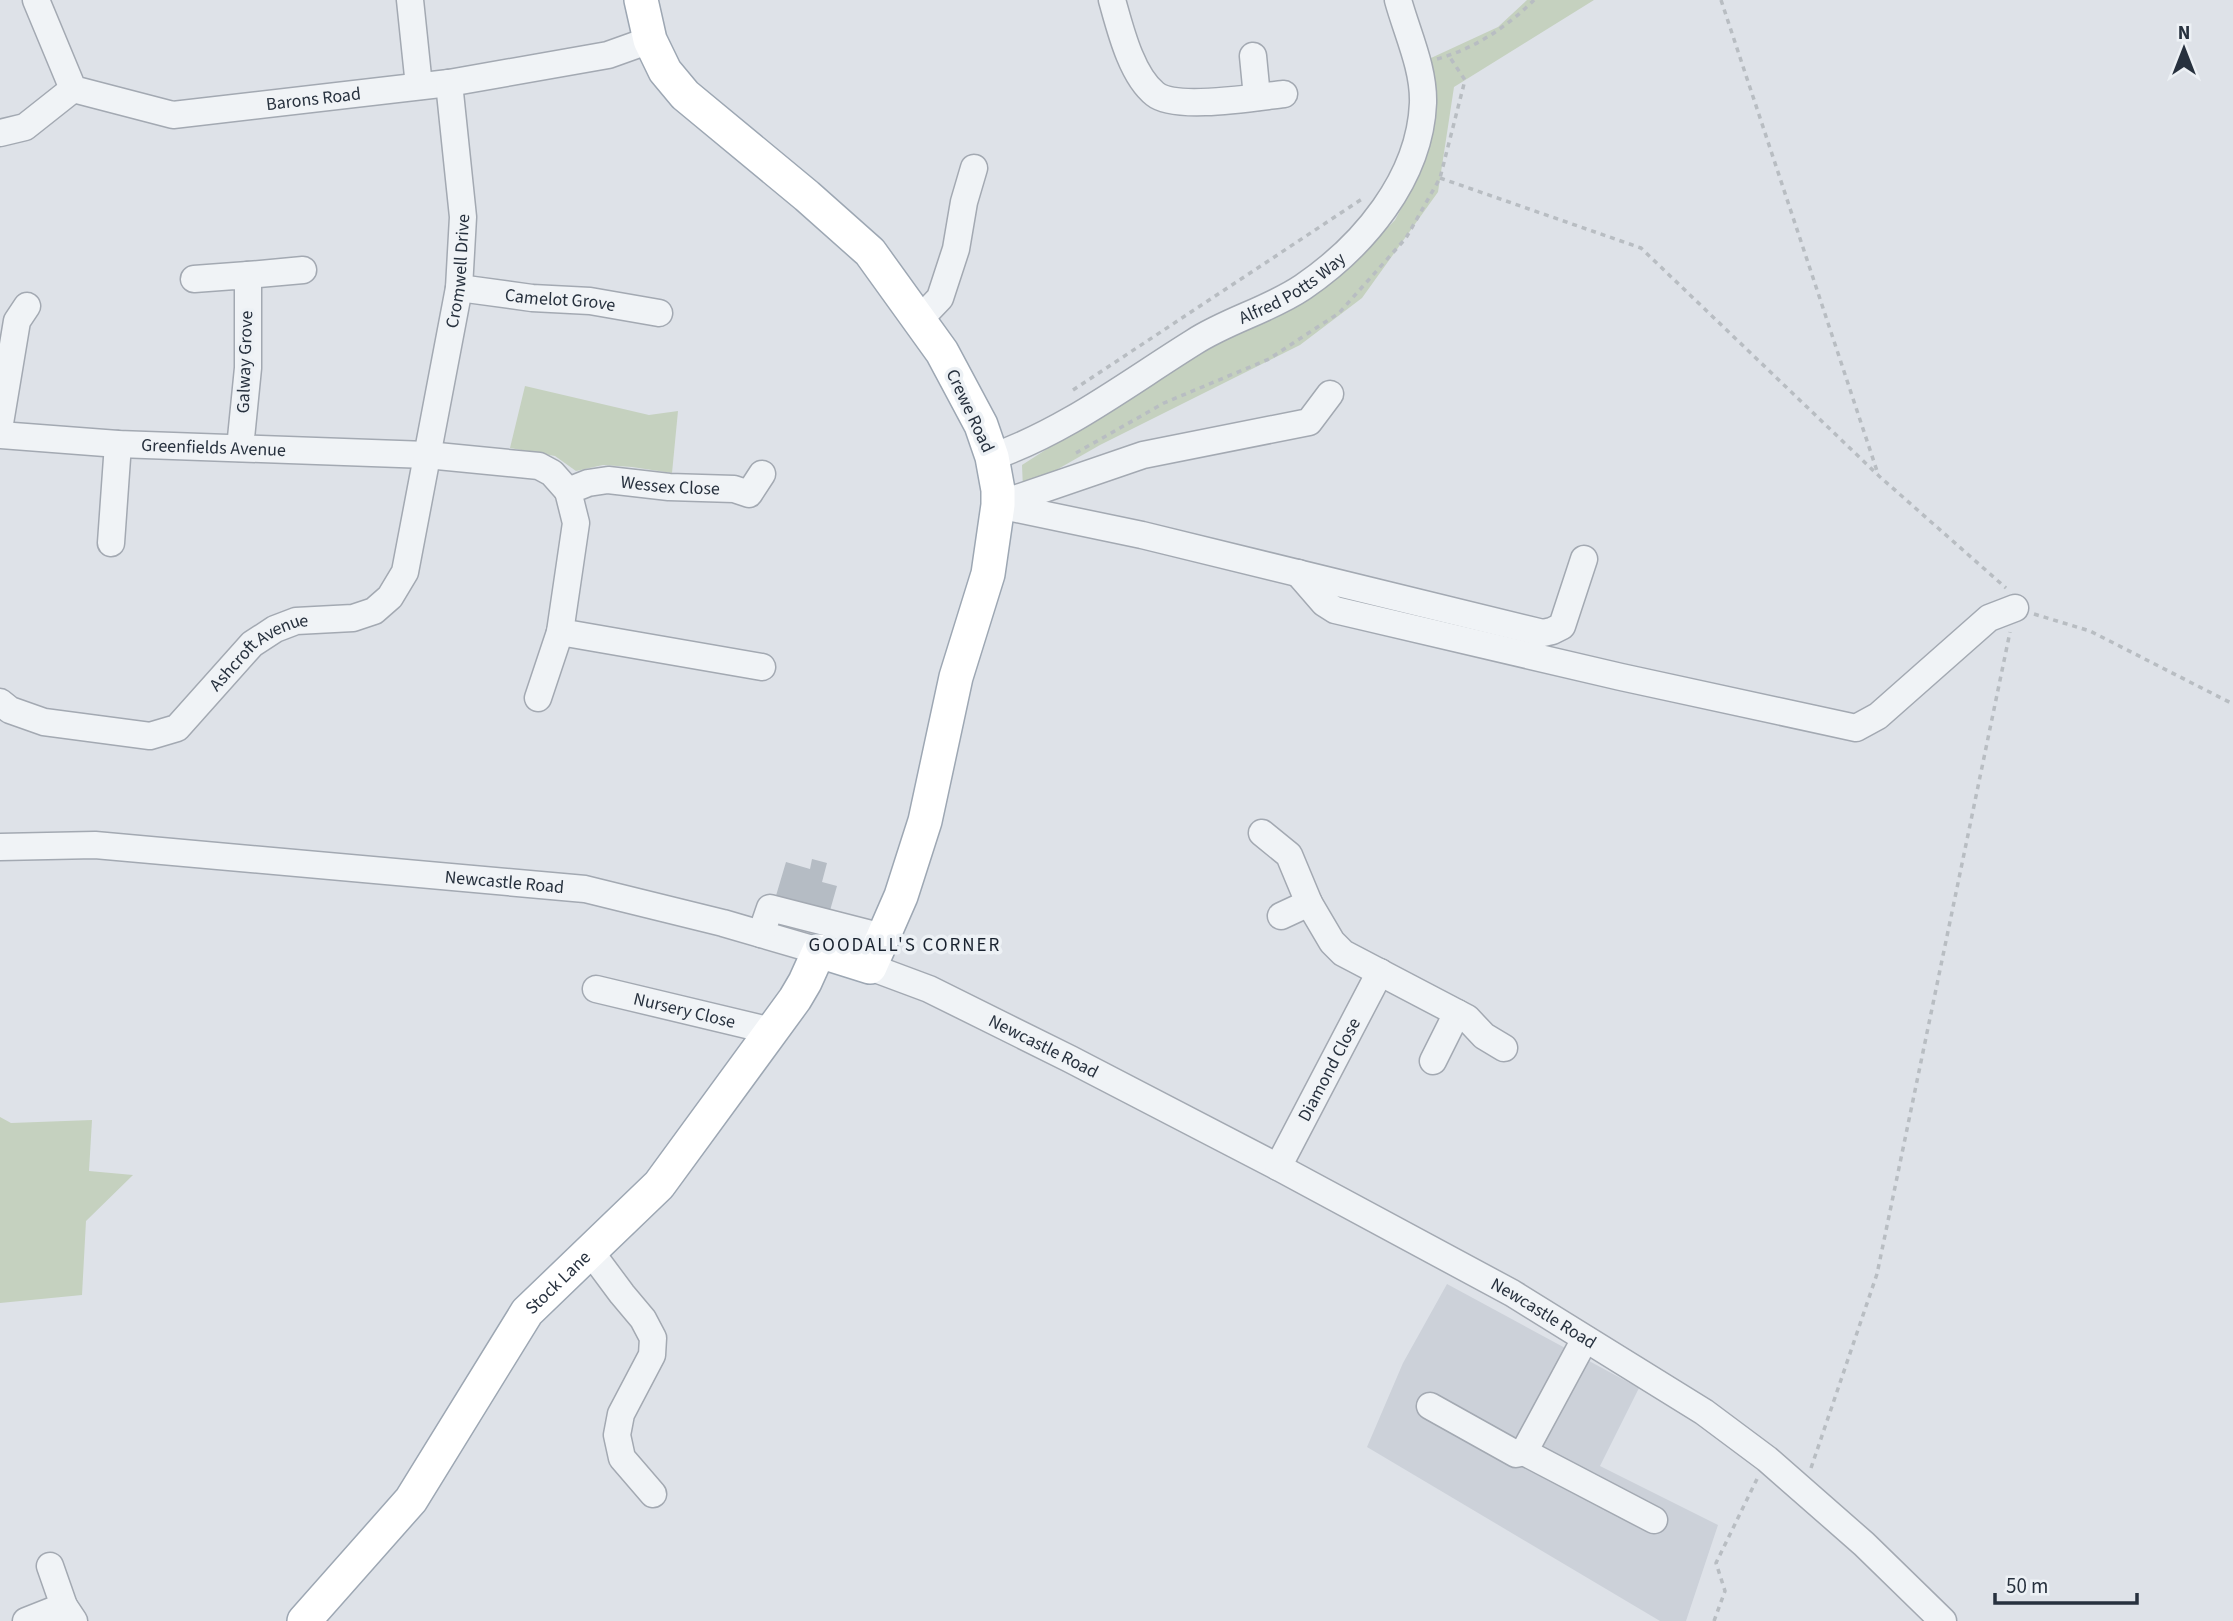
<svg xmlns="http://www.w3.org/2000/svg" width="2233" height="1621" viewBox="0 0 2233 1621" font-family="'Source Sans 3',sans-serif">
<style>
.built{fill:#ccd1d9}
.green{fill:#c5d1bf}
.building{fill:#b5bcc4}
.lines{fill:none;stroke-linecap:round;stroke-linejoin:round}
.minor-casing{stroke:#a3a9b2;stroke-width:29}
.major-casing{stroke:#9da7b3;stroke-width:36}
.path{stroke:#b8bdc2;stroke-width:3.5;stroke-dasharray:5 5;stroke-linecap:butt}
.minor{stroke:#f0f3f6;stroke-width:26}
.major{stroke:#fff;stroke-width:33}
.labels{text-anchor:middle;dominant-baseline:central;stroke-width:7;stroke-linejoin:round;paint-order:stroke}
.street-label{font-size:18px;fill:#27313e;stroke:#edf1f5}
.neighbourhood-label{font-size:19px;letter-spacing:2px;fill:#19222f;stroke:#edf1f5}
</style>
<rect width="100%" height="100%" fill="#dee2e8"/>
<path class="built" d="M1447,1284L1639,1388L1600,1466L1718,1525L1686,1621H1660L1367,1447L1403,1363Z"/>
<g class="green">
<path d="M1527,0H1594L1454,87L1438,192L1362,298L1300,345L1100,445L1023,489L1022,465L1145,386L1241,331L1303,298L1347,270L1395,220L1422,170L1436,100L1431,58L1498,27Z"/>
<path d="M525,386L649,415L678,411L672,473L632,467L603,465L576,471L555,456L510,448Z"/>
<path d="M0,1117L11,1123L92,1120L89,1171L133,1175L86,1221L82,1295L0,1303Z"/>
</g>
<path class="building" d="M812,859L827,863L822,882L837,886L829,914L775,899L786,862L810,869Z"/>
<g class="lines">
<defs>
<g id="minor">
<path id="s1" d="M36,0L73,89L173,115L449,83L608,55L650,40"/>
<path d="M410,0L419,86"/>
<path d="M1112,0C1120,28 1131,75 1155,94C1176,111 1256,97 1284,94"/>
<path d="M1253,56L1257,97"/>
<path d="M0,133L25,127L73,89"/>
<path d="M248,275L303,270"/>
<path d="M194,279L248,275V368L240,448"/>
<path id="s2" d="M459,288L532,298L590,301L659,313"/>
<path d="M920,319L940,298L956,249L964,202L974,168"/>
<path d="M0,423L17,321L27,306"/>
<path id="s3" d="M0,435L118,444L427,455L539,466L552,473L568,491"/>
<path id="s4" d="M992,457C1066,431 1128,383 1194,342C1228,320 1269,310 1303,287C1363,246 1420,179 1423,103C1424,68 1407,33 1398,0"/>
<path d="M1000,504L1143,455L1309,422L1330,394"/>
<path d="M998,505L1142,535L1543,633L1552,631L1562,626L1584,559"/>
<path d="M111,543L118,444"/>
<path d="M1298,573L1324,603L1335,610L1621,677L1856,728L1878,716L1989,618L2015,608"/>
<path d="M560,632L762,667"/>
<path id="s5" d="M538,698L560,632L576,523L568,491L588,483L608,480L669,487L734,489L749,494L762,474"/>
<path id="s6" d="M0,702L10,710L44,722L150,736L177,728L252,644L275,629L296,621L353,618L374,611L390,597L405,572L459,288L463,217L449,83"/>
<path d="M1262,833L1289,855L1309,903L1332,942L1343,953L1467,1018L1484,1036L1504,1048"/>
<path id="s7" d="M0,847L95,845L585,889L723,923L819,951"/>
<path d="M1281,916L1309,903"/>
<path d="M761,934L770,908L883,937"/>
<path id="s8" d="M870,967L929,989L1070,1059L1278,1167L1512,1293L1704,1412L1767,1459L1864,1544L1943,1621"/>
<path id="s9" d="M596,989L772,1031"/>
<path d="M1433,1061L1457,1013"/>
<path id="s10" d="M1278,1167L1380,972"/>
<path d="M590,1251L622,1294L643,1319L653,1338L652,1355L621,1414L617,1435L622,1458L653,1494"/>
<path d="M1430,1406L1516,1454L1524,1452L1585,1339"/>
<path d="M1524,1452L1654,1520"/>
<path d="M50,1566L64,1606L74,1621"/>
<path d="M26,1621L64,1606"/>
</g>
<g id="major">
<path id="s11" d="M304,1621L411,1500L527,1312L659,1185L795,999L805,982L819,951L870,967L901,896L925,821L956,677L988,574L998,505V490L992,457L981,425L942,352L870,252L807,196L685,95L665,71L650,40L641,0"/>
</g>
</defs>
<use href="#minor" class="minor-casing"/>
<use href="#major" class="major-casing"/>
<g class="path">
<path d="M1721,0L1878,474"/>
<path d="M1437,59C1474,49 1507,27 1534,0"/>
<path d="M1440,178L1641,248L1879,476L2006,588"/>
<path d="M1073,390L1362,199"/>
<path d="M1076,453L1164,403L1269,359L1339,313L1406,238L1440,178L1465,80L1449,56"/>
<path d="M2034,614L2090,631L2233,704"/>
<path d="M1811,1468L1877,1274L2010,632"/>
<path d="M1714,1621L1725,1591L1716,1563L1757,1479"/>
</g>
<use href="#minor" class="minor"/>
<use href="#major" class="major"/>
</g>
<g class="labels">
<g class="street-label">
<text stroke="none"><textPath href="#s1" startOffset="341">Barons Road</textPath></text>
<text stroke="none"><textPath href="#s6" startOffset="782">Cromwell Drive</textPath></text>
<text stroke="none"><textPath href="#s4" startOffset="345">Alfred Potts Way</textPath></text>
<text stroke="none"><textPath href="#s2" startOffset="102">Camelot Grove</textPath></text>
<text transform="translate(245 362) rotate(-88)">Galway Grove</text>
<text transform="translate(970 411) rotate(65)">Crewe Road</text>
<text stroke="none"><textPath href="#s3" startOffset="214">Greenfields Avenue</textPath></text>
<text stroke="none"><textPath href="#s5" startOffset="317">Wessex Close</textPath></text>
<text stroke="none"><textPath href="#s6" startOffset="298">Ashcroft Avenue</textPath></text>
<text stroke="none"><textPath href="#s7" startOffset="506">Newcastle Road</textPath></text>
<text stroke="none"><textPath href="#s9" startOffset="91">Nursery Close</textPath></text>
<text stroke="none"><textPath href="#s8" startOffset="191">Newcastle Road</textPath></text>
<text stroke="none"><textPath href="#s10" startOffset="110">Diamond Close</textPath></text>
<text stroke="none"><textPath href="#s11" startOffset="425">Stock Lane</textPath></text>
<text stroke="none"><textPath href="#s8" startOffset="758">Newcastle Road</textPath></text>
</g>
<g class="neighbourhood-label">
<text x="905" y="945">GOODALL'S CORNER</text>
</g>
</g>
<g transform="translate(2184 49)" stroke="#edf1f5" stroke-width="5" paint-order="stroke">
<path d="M0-5L12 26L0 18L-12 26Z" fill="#27313e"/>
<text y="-10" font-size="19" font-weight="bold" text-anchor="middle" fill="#27313e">N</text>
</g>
<path d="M1995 1593v10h142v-10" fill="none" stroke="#27313e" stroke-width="3.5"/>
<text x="2006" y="1593" font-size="21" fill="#27313e" stroke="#edf1f5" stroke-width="5" paint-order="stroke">50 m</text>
</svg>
